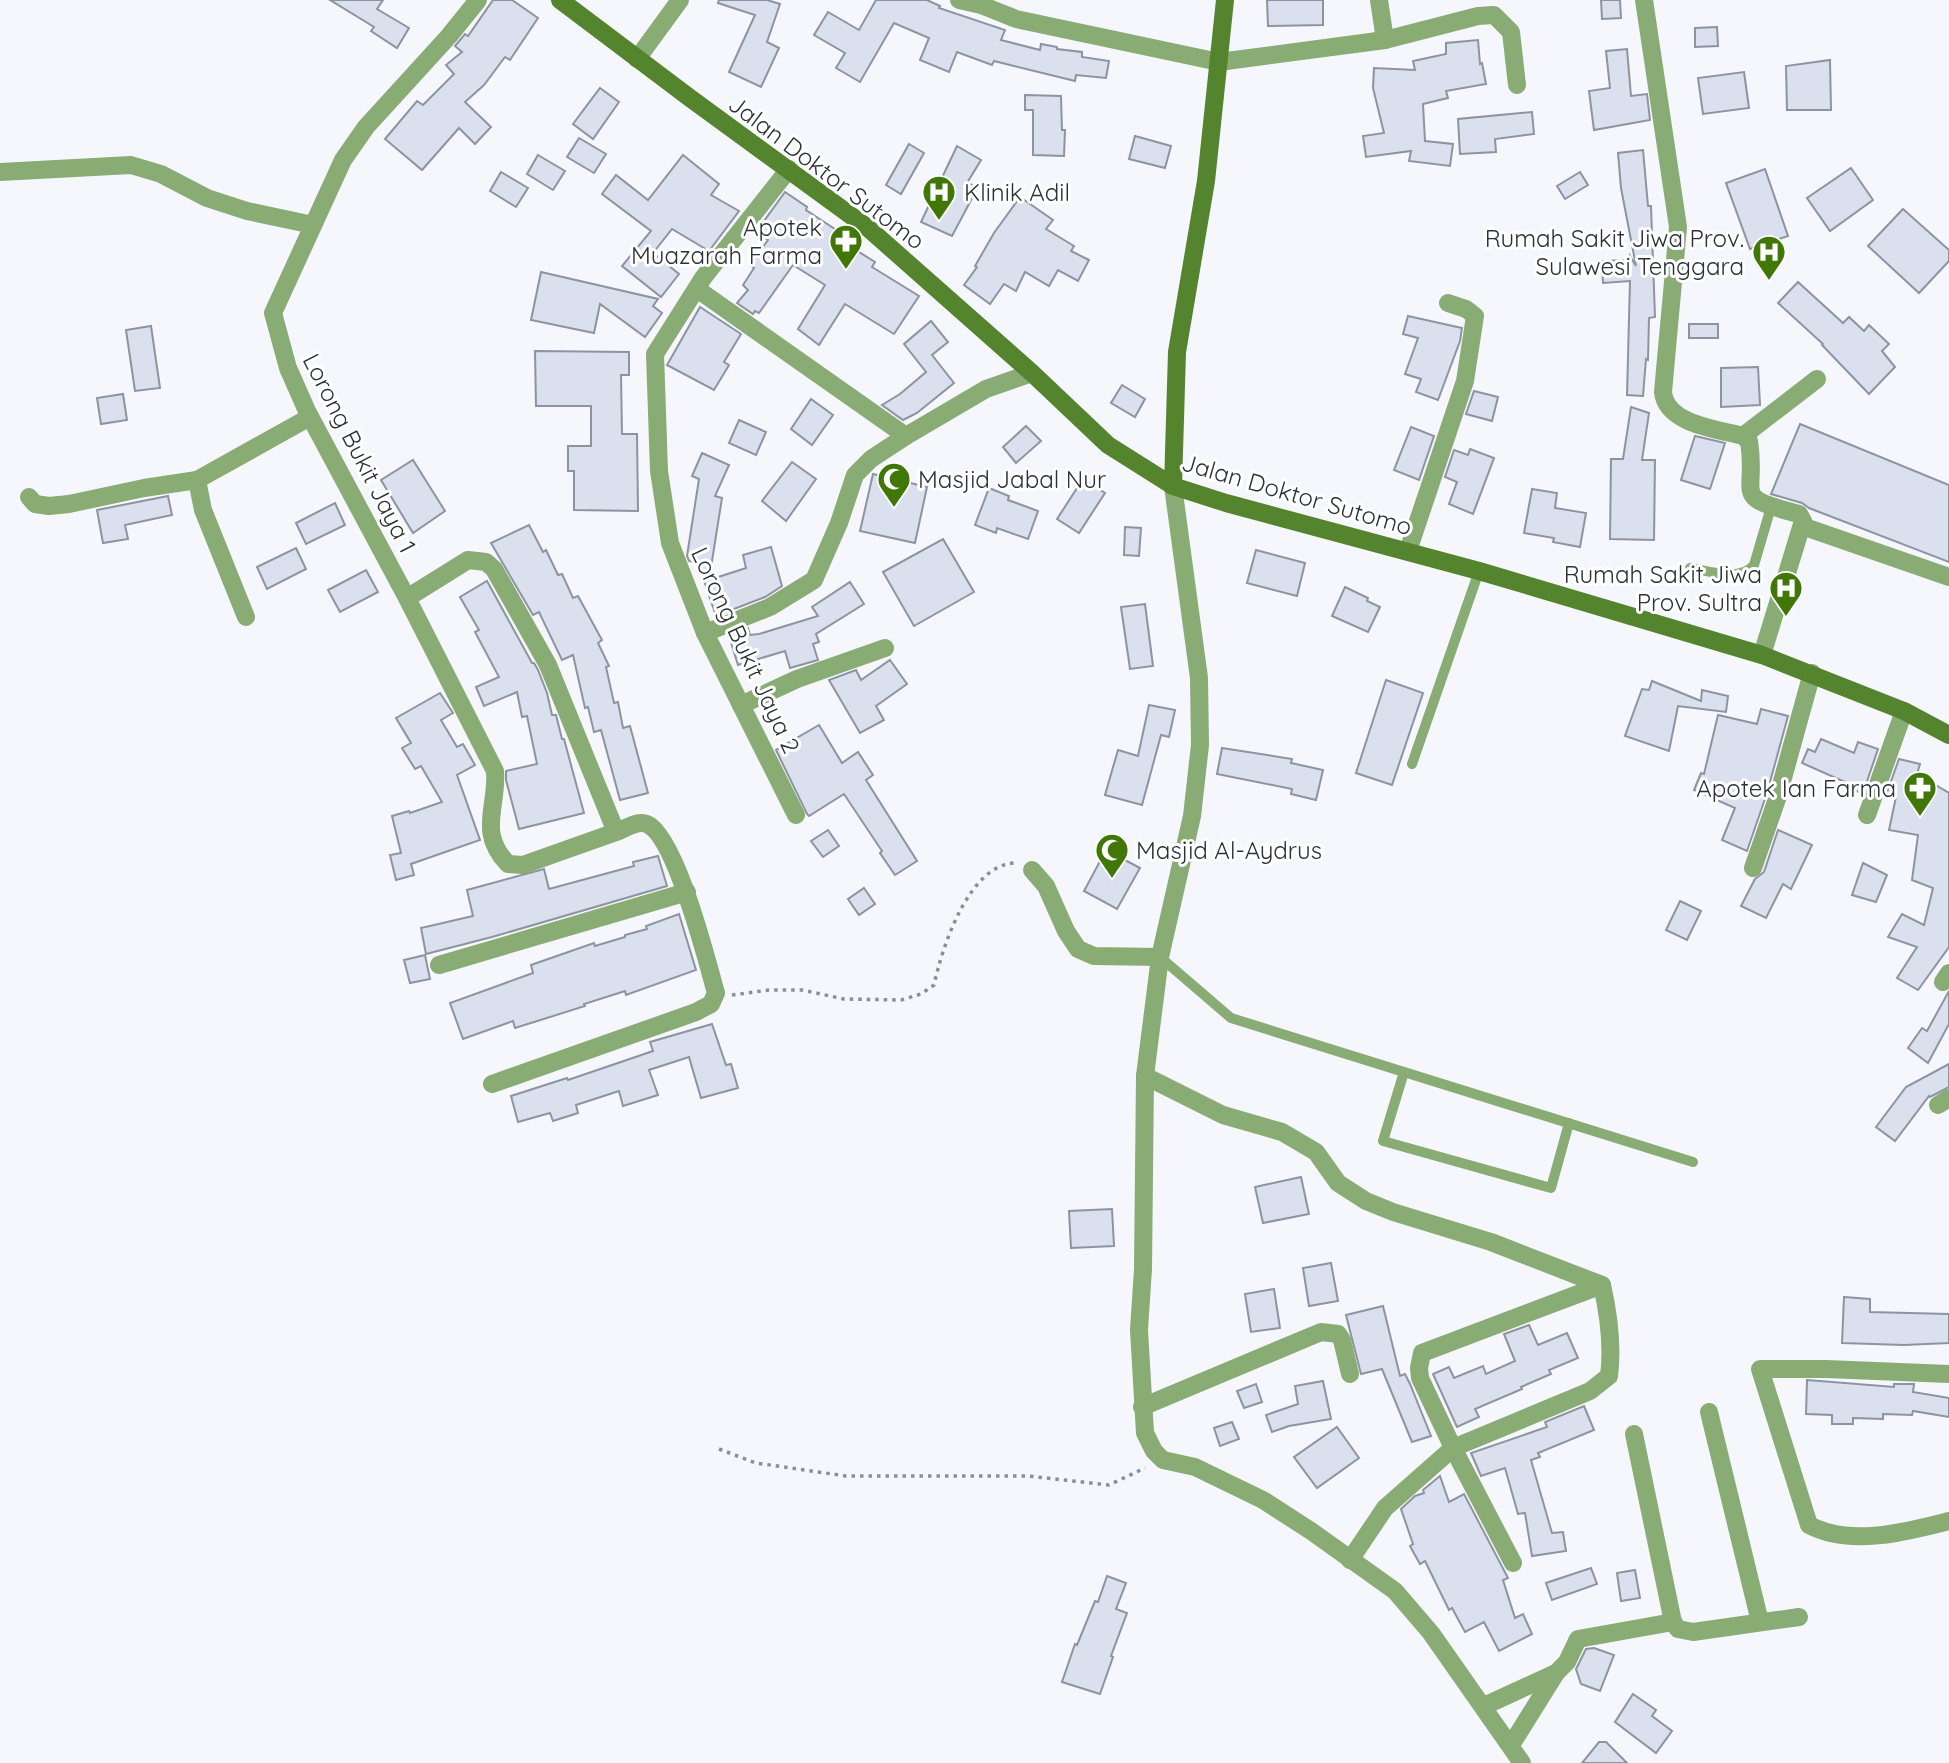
<svg xmlns="http://www.w3.org/2000/svg" width="1949" height="1763" viewBox="0 0 1949 1763" font-family="Quicksand,sans-serif">
<style>
.building{fill:#dbe0ef;stroke:#8e93a1;stroke-width:2}
.lines{fill:none;stroke-linecap:round;stroke-linejoin:round}
.path{stroke:#8c8e94;stroke-width:3.5;stroke-dasharray:3.5 5;stroke-linecap:butt}
.lane{stroke:#89ab74;stroke-width:10}
.street{stroke:#89ab74;stroke-width:18}
.secondary{stroke:#54842e;stroke-width:18}
.labels{text-anchor:middle;dominant-baseline:central;stroke-width:6;stroke-linejoin:round;paint-order:stroke}
.street-label{font-size:24px;fill:#2e3036;stroke:#fff}
.poi-label{font-size:24px;fill:#2e3036;stroke:#fff;text-anchor:end}
</style>
<rect width="100%" height="100%" fill="#f5f7fd"/>
<g class="building">
<path d="M330,0H383L377,9L409,28L397,48L371,31L374,27Z"/>
<path d="M493,0H512L538,18L510,60L505,57L484,85L465,102L491,127L475,144L459,128L422,170L385,139L417,101L423,105L454,74L446,65L462,52L455,46L465,34L468,36Z"/>
<path d="M719,0H767L780,4L767,42L779,48L761,87L729,72L755,15L718,3Z"/>
<path d="M876,0H927L940,6L939,8L1005,30L1001,40L1040,50L1041,44L1057,47V49L1082,52V57L1109,61L1106,78L1076,75L1075,81L994,61L992,65L957,52L949,72L920,60L929,38L894,23L860,82L836,68L845,53L814,35L828,12L859,30Z"/>
<path d="M1267,0H1323V25L1268,26Z"/>
<path d="M1601,0H1620L1621,18L1602,19Z"/>
<path d="M1717,27L1718,46L1695,47V28Z"/>
<path d="M1478,40L1480,64L1482,63L1486,84L1446,91L1448,98L1423,104L1425,141L1453,144L1450,166L1409,161L1411,151L1366,157L1363,136L1384,133L1373,88L1374,68L1415,70L1413,61L1446,54V43Z"/>
<path d="M1627,49L1631,96L1647,94L1650,120L1594,130L1589,91L1610,88L1606,51Z"/>
<path d="M1830,60L1831,110H1787L1786,66Z"/>
<path d="M1744,72L1749,108L1703,114L1698,78Z"/>
<path d="M600,88L619,102L593,139L573,124Z"/>
<path d="M1025,95L1061,96L1062,130H1065L1064,156L1033,155V110H1025Z"/>
<path d="M1532,112L1534,134L1495,139L1496,152L1460,154L1458,119Z"/>
<path d="M1135,136L1171,146L1165,168L1129,159Z"/>
<path d="M579,138L606,154L594,173L567,157Z"/>
<path d="M909,144L924,153L901,194L886,185Z"/>
<path d="M957,146L981,160L967,183L978,187L952,236L921,222Z"/>
<path d="M1643,150L1648,206H1651L1655,317L1649,318L1648,360L1646,359L1643,396L1627,395L1630,281L1603,283L1602,261L1630,260V256L1636,266L1621,188L1618,153Z"/>
<path d="M538,155L565,171L553,190L527,174Z"/>
<path d="M683,155L719,184L711,195L739,211L709,251L672,229L653,253L679,274L661,297L622,266L651,231L602,194L616,175L648,200Z"/>
<path d="M1851,168L1873,200L1830,231L1807,198Z"/>
<path d="M1765,169L1788,236L1750,249L1726,183Z"/>
<path d="M501,172L528,188L516,207L490,191Z"/>
<path d="M1580,172L1588,185L1565,199L1557,186Z"/>
<path d="M785,192L807,207L806,210L838,231L835,237L875,262L872,267L919,296L894,334L845,304L819,345L798,329L825,285L793,265L759,313L755,311L753,314L737,303L748,290L743,285L754,268L750,265L768,240L756,232Z"/>
<path d="M1020,197L1053,220L1046,229L1074,246L1071,251L1089,260L1078,281L1058,270L1049,286L1025,272L1016,291L1004,284L990,304L964,285L977,267L975,266L994,233Z"/>
<path d="M1903,209L1949,250V261L1919,293L1868,246Z"/>
<path d="M541,272L658,299L653,306L662,313L645,337L600,304L594,333L531,320Z"/>
<path d="M1798,282L1843,323L1849,317L1864,331L1869,325L1889,344L1882,351L1895,367L1869,394L1822,345L1823,344L1778,303Z"/>
<path d="M700,307L741,334L724,362L729,365L714,390L667,365Z"/>
<path d="M1408,316L1462,328L1460,341L1438,400L1416,392L1421,379L1405,374L1418,338L1403,334Z"/>
<path d="M931,321L948,342L932,355L954,383L917,413L903,420L882,405L900,394L926,372L904,344Z"/>
<rect x="1689" y="324" width="29" height="14"/>
<path d="M151,326L160,388L135,391L126,330Z"/>
<path d="M535,351L629,352V375H621L622,434H637L638,511L574,510V471H568V446H591V406H536Z"/>
<path d="M1758,367L1760,405L1721,407V368Z"/>
<path d="M1122,385L1145,399L1135,417L1111,403Z"/>
<path d="M1474,391L1498,397L1492,421L1466,414Z"/>
<path d="M123,394L127,420L101,424L97,398Z"/>
<path d="M811,399L833,415L812,445L791,429Z"/>
<path d="M1631,407L1649,413L1642,460H1655L1654,540L1610,539L1611,459H1623Z"/>
<path d="M739,420L766,432L756,455L729,443Z"/>
<path d="M1800,424L1949,485V562L1809,508L1802,503L1771,494Z"/>
<path d="M1026,426L1041,441L1016,463L1003,447Z"/>
<path d="M1411,427L1434,436L1419,480L1394,470Z"/>
<path d="M1695,436L1725,443L1710,489L1681,480Z"/>
<path d="M1470,449L1494,458L1473,514L1449,504L1457,482L1445,477L1454,450L1468,455Z"/>
<path d="M702,453L729,465L715,496L722,498L709,580L746,568L743,555L771,547L782,586L765,597L716,616L698,563L689,561L687,556L699,479L692,476Z"/>
<path d="M413,460L445,511L413,533L381,480Z"/>
<path d="M792,462L816,479L786,521L762,501Z"/>
<path d="M873,474L927,487L915,543L860,531Z"/>
<path d="M1083,479L1105,493L1079,533L1057,519Z"/>
<path d="M989,488L1009,496L1008,500L1038,511L1028,539L997,528L996,533L975,525Z"/>
<path d="M1532,489L1557,493L1555,508L1586,513L1580,547L1553,542L1554,538L1524,533Z"/>
<path d="M168,496L172,515L125,525L128,539L103,543L97,510Z"/>
<path d="M335,503L345,525L306,544L296,523Z"/>
<path d="M529,525L543,552L546,550L558,575L562,574L573,598L578,596L602,640L598,643L609,666L606,667L614,703L618,702L623,728L630,726L648,793L620,800L601,730L594,732L588,707L585,708L573,655L562,660L539,612L533,615L491,543Z"/>
<path d="M1125,527L1141,528L1139,556L1124,555Z"/>
<path d="M943,539L974,592L914,626L883,572Z"/>
<path d="M296,548L306,569L267,589L257,567Z"/>
<path d="M1256,550L1305,563L1297,596L1247,583Z"/>
<path d="M366,570L378,592L340,612L328,590Z"/>
<path d="M487,581L532,663H534L538,670L547,693L552,715H556L562,739H564L584,813L519,829L506,780V771L537,764L527,716L522,717L517,692L484,706L476,687L499,677L475,632L479,630L460,597Z"/>
<path d="M850,582L864,604L816,634L819,642L813,644L818,660L790,668L785,651L738,665L729,636L748,628L750,635L759,634L818,616L812,607Z"/>
<path d="M1345,587L1368,598L1367,601L1380,607L1368,632L1332,616Z"/>
<path d="M1145,604L1153,666L1130,669L1121,607Z"/>
<path d="M890,660L907,684L876,706L884,720L860,733L829,680L856,670L861,680Z"/>
<path d="M1386,680L1423,693L1392,785L1356,773Z"/>
<path d="M1652,681L1701,701L1702,690L1728,696L1726,712L1678,706L1669,751L1625,736L1642,689L1649,690Z"/>
<path d="M440,693L453,713L441,720L457,747L463,744L475,765L457,775L480,840L411,864L414,875L396,880L390,855L401,853L392,816L409,811L410,813L442,802L421,766L415,769L402,748L411,743L396,718Z"/>
<path d="M1149,705L1175,710L1169,737L1161,735L1142,805L1105,795L1118,750L1138,756Z"/>
<path d="M1761,709L1788,716L1767,793L1747,851L1722,840L1735,808L1694,790L1701,773L1704,774L1718,715L1757,724Z"/>
<path d="M819,725L842,763L858,752L873,775L866,780L917,861L895,875L880,853L882,851L844,794L809,816L807,814L776,750Z"/>
<path d="M1821,739L1854,753L1858,742L1878,749L1863,793L1843,787L1845,782L1802,763L1808,749L1815,752Z"/>
<path d="M1222,748L1292,759L1291,763L1323,770L1316,800L1291,794L1292,789L1217,774Z"/>
<path d="M1899,759L1920,764L1917,774L1949,793V947L1918,990L1897,978L1917,947L1888,937L1902,914L1924,925L1933,888L1912,880L1918,835L1889,830L1896,797L1886,795Z"/>
<path d="M828,830L839,846L823,857L811,841Z"/>
<path d="M1778,830L1812,845L1791,889L1783,884L1766,918L1741,906L1755,879L1764,872Z"/>
<path d="M1106,850L1140,868L1117,909L1084,891Z"/>
<path d="M658,856L667,886L492,937L426,954L421,928L473,916L467,890L544,869L549,889L634,866L633,862Z"/>
<path d="M1863,863L1887,875L1876,902L1852,895Z"/>
<path d="M864,888L875,904L859,915L848,899Z"/>
<path d="M1680,901L1701,911L1687,940L1666,930Z"/>
<path d="M679,914L696,970L626,995L625,991L584,1004L585,1006L515,1028L513,1021L463,1039L450,1003L533,973L531,965L594,943L595,946L625,937V935L647,929L646,926Z"/>
<path d="M425,955L430,979L410,983L404,960Z"/>
<path d="M1949,991V1024L1928,1063L1908,1048L1922,1028L1927,1031Z"/>
<path d="M712,1024L726,1065L731,1064L738,1088L701,1098L689,1057L649,1070L658,1095L623,1106L619,1091L576,1105L578,1113L553,1121L550,1113L518,1122L511,1096L567,1078L568,1080L653,1051L650,1042Z"/>
<path d="M1949,1064V1087L1930,1097L1929,1096L1895,1141L1876,1127L1906,1087Z"/>
<path d="M1301,1177L1309,1214L1263,1223L1255,1187Z"/>
<path d="M1112,1209L1114,1246L1071,1248L1069,1211Z"/>
<path d="M1331,1263L1338,1301L1309,1306L1303,1268Z"/>
<path d="M1274,1289L1280,1328L1251,1332L1245,1294Z"/>
<path d="M1844,1297L1870,1299V1312L1949,1314V1343L1904,1345L1842,1343Z"/>
<path d="M1383,1306L1400,1376L1405,1374L1410,1384L1431,1436L1412,1442L1382,1369L1361,1374L1346,1315Z"/>
<path d="M1529,1325L1538,1345L1567,1333L1578,1358L1549,1370L1551,1374L1521,1387L1522,1389L1475,1409L1479,1417L1457,1427L1433,1374L1449,1367L1454,1378L1483,1366L1486,1374L1515,1361L1504,1334Z"/>
<path d="M1807,1380L1894,1387V1384H1914L1913,1392L1949,1398V1417L1913,1411L1912,1415L1883,1414V1419L1853,1418V1424H1832V1415L1806,1414Z"/>
<path d="M1323,1381L1331,1419L1289,1426L1272,1432L1266,1415L1298,1404L1295,1386Z"/>
<path d="M1256,1384L1262,1402L1244,1408L1237,1391Z"/>
<path d="M1584,1406L1594,1430L1538,1453L1540,1457L1531,1460L1552,1533L1563,1532L1566,1551L1532,1556L1525,1513L1518,1514L1505,1468L1481,1476L1471,1453L1547,1427L1545,1422Z"/>
<path d="M1232,1422L1239,1439L1220,1446L1214,1428Z"/>
<path d="M1337,1427L1359,1458L1317,1488L1294,1457Z"/>
<path d="M1440,1476L1449,1502L1464,1494L1508,1578L1503,1580L1515,1618L1523,1614L1532,1634L1499,1651L1484,1622L1465,1632L1452,1608L1449,1610L1425,1561L1420,1564L1410,1546L1413,1544L1401,1509L1415,1496L1424,1493L1423,1490Z"/>
<path d="M1591,1568L1597,1584L1552,1600L1546,1583Z"/>
<path d="M1635,1570L1640,1598L1621,1601L1617,1573Z"/>
<path d="M1107,1576L1126,1583L1116,1609L1127,1613L1111,1656L1113,1657L1100,1694L1062,1682L1075,1644L1077,1645L1095,1601L1098,1602Z"/>
<path d="M1594,1648L1614,1655L1600,1691L1581,1684L1576,1669L1586,1649Z"/>
<path d="M1633,1694L1656,1710L1652,1716L1672,1731L1656,1753L1615,1722Z"/>
<path d="M1599,1742H1606L1627,1763H1582Z"/>
</g>
<g class="lines">
<g class="path">
<path d="M732,995L769,990H802L844,999L901,1000L921,994L934,985C942,947 970,861 1018,863"/>
<path d="M719,1449L756,1463L846,1476H1028L1109,1485L1145,1468"/>
</g>
<g class="lane">
<path d="M1690,568C1710,571 1740,582 1754,565L1771,507"/>
<path d="M1412,764L1479,571"/>
<path d="M1160,957L1231,1018L1693,1162"/>
<path d="M1404,1072L1383,1141L1551,1188L1569,1123"/>
</g>
<g class="street">
<path d="M959,0L981,5L1016,19L1219,62L1385,40L1478,16L1494,15L1511,32L1517,85"/>
<path d="M1379,0L1385,40"/>
<path d="M1644,0L1678,227L1663,392C1666,424 1717,429 1743,436L1749,441C1758,497 1729,496 1799,514L1803,521L1762,655"/>
<path d="M637,59L680,0"/>
<path d="M789,169L703,278L655,354L659,471L670,543L705,633L796,815"/>
<path d="M0,172L131,165L161,174L207,198L247,211L313,225"/>
<path d="M697,289L906,436L986,389L1032,373"/>
<path d="M1743,436L1817,379"/>
<path d="M1173,486L1199,678L1200,745L1192,816L1160,957L1145,1076L1143,1269L1139,1330L1145,1433L1154,1451L1163,1460L1195,1467L1263,1500L1311,1531L1395,1591L1431,1633L1522,1763"/>
<path d="M29,497L35,504L49,506L69,504L144,488L197,480"/>
<path d="M1802,526L1949,577"/>
<path d="M1408,551L1465,381L1475,316L1466,309L1448,303"/>
<path d="M407,598L468,560L486,562L494,569L548,665L616,832L523,865L508,864C477,832 498,807 495,771L407,598L307,411L288,368L273,313L343,160L366,127L449,36L478,0"/>
<path d="M246,617L203,510L197,480L310,417"/>
<path d="M705,633L770,607L814,580L839,523L855,475L871,459L906,436"/>
<path d="M741,705L797,679L885,648"/>
<path d="M1867,815L1904,711"/>
<path d="M1753,868L1778,796L1812,673"/>
<path d="M1032,870L1046,886L1066,931L1078,949L1094,956L1160,957"/>
<path d="M439,965L687,892"/>
<path d="M1943,982L1949,973"/>
<path d="M1145,1076L1223,1115L1282,1132L1316,1152L1338,1183L1366,1201L1393,1212L1491,1242L1602,1285L1422,1353L1419,1368L1420,1378L1453,1448L1513,1563"/>
<path d="M492,1084L696,1012L711,1004L716,993C707,961 676,837 647,824C637,820 625,829 616,832"/>
<path d="M1938,1105L1949,1098"/>
<path d="M1949,1374L1826,1369H1760L1809,1525C1851,1547 1905,1532 1949,1521"/>
<path d="M1142,1407L1321,1332L1338,1334L1342,1340L1350,1374"/>
<path d="M1709,1412L1760,1622"/>
<path d="M1634,1434L1673,1622"/>
<path d="M1350,1560L1385,1508L1453,1448L1590,1391L1609,1376C1613,1345 1609,1316 1602,1285"/>
<path d="M1484,1706L1556,1673L1567,1662L1578,1639L1673,1622L1678,1629L1693,1632L1799,1617"/>
<path d="M1511,1745L1556,1673"/>
</g>
<g class="secondary">
<path d="M560,0L690,98L868,228L1032,373L1108,445L1173,486L1226,503L1479,571L1762,655L1904,711L1949,735"/>
<path d="M1173,486L1177,352L1206,181L1225,0"/>
</g>
</g>
<defs>
<symbol id="hospital-pin" viewBox="-11 -11 22 30"><path d="M0 17L-7.5 6A9.5 9.5 0 1 1 7.5 6Z" fill="#417706" stroke="#fff"/><path d="M-5-5h3v3.5h4V-5h3V5h-3V1.5h-4V5h-3Z" fill="#fff"/></symbol>
<symbol id="pharmacy-pin" viewBox="-11 -11 22 30"><path d="M0 17L-7.5 6A9.5 9.5 0 1 1 7.5 6Z" fill="#417706" stroke="#fff"/><path d="M-2-6h4v4h4v4h-4v4h-4v-4h-4v-4h4Z" fill="#fff"/></symbol>
<symbol id="mosque-pin" viewBox="-11 -11 22 30"><path d="M0 17L-7.5 6A9.5 9.5 0 1 1 7.5 6Z" fill="#417706" stroke="#fff"/><path d="M3.5-4.9A6 6 0 1 0 3.5 4.9A5 5 0 1 1 3.5-4.9Z" fill="#fff"/></symbol>
</defs>
<g fill-rule="evenodd">
<use href="#hospital-pin" x="920" y="173" width="38" height="52"/>
<use href="#pharmacy-pin" x="827" y="222" width="38" height="52"/>
<use href="#hospital-pin" x="1750" y="233" width="38" height="52"/>
<use href="#mosque-pin" x="875" y="460" width="38" height="52"/>
<use href="#hospital-pin" x="1767" y="569" width="38" height="52"/>
<use href="#pharmacy-pin" x="1901" y="769" width="38" height="52"/>
<use href="#mosque-pin" x="1093" y="831" width="38" height="52"/>
</g>
<g class="labels">
<g class="street-label">
<text transform="translate(827 172) rotate(37)">Jalan Doktor Sutomo</text>
<text transform="translate(360 453) rotate(63)">Lorong Bukit Jaya 1</text>
<text transform="translate(1297 494) rotate(16)">Jalan Doktor Sutomo</text>
<text transform="translate(746 650) rotate(65)">Lorong Bukit Jaya 2</text>
</g>
<g class="poi-label">
<text x="964" y="192" text-anchor="start">Klinik Adil</text>
<text x="822" y="227">Apotek<tspan x="822" dy="28">Muazarah Farma</tspan></text>
<text x="1744" y="238">Rumah Sakit Jiwa Prov.<tspan x="1744" dy="28">Sulawesi Tenggara</tspan></text>
<text x="918" y="479" text-anchor="start">Masjid Jabal Nur</text>
<text x="1762" y="574">Rumah Sakit Jiwa<tspan x="1762" dy="28">Prov. Sultra</tspan></text>
<text x="1896" y="788">Apotek Ian Farma</text>
<text x="1136" y="850" text-anchor="start">Masjid Al-Aydrus</text>
</g>
</g>
</svg>
